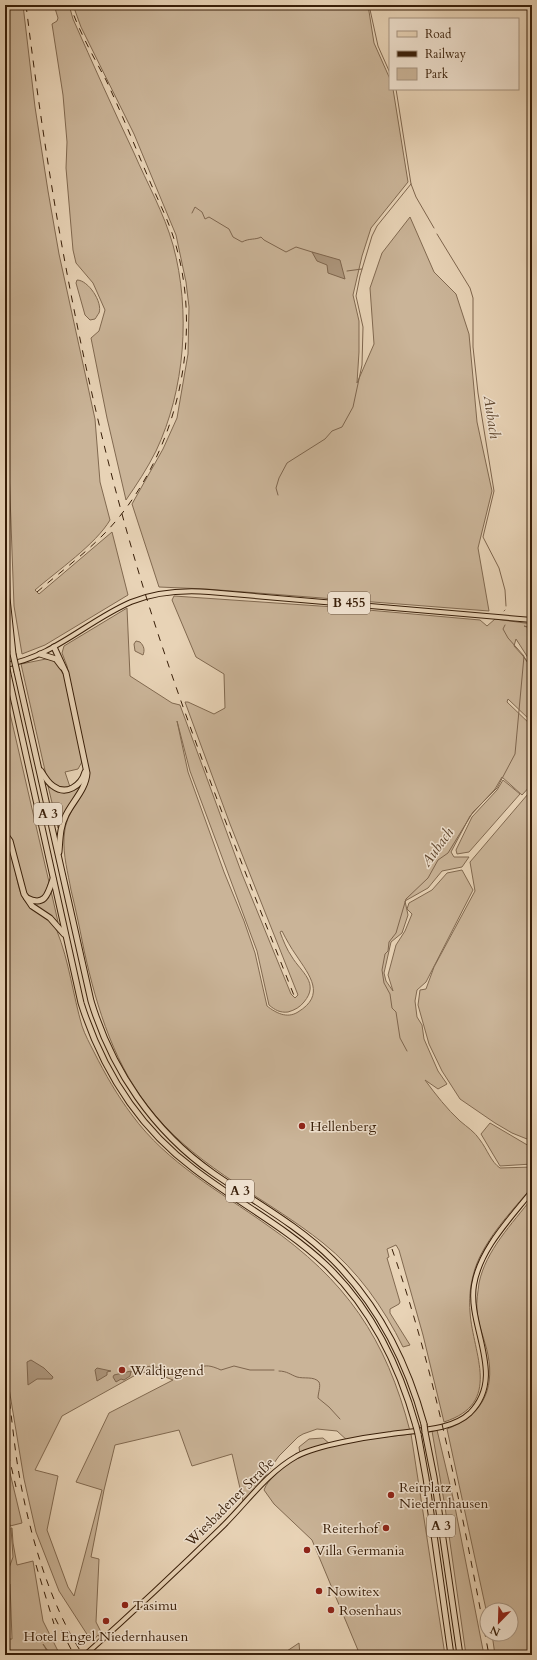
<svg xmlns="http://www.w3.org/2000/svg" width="537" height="1660" viewBox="0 0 537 1660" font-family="Cardo,serif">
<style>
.green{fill:#cab498;stroke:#816950;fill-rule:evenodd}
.water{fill:#ac957b;stroke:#7e654d}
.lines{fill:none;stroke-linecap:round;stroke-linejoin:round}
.stream{stroke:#7e654d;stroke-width:1}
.major-casing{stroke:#381e08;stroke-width:6}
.highway-casing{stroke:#381e08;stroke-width:7}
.major{stroke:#e8d3b6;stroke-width:4}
.highway{stroke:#e8d3b6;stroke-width:5}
.rail{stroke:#381e08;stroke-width:1;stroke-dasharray:7 7;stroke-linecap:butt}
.highway-bridge-casing{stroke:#381e08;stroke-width:7;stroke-linecap:butt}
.highway-bridge{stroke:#e8d3b6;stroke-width:5}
.poi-dot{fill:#8f2418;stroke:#f0e2d0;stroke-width:1.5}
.labels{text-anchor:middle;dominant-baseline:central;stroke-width:3;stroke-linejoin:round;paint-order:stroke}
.shield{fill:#f0e2d0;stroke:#6f5944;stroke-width:1}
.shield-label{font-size:13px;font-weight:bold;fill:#381e08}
.poi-label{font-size:14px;fill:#381e08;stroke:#f0e2d0;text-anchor:start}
.street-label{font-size:14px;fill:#381e08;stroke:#f0e2d0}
.water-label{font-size:15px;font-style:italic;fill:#614830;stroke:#f0e2d0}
</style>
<rect width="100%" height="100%" fill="#e8d3b6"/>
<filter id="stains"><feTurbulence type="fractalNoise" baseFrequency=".005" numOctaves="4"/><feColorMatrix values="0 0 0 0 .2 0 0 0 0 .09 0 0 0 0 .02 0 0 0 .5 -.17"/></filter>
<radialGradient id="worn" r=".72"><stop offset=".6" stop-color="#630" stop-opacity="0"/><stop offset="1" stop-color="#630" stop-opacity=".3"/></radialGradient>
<g class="green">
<path d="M5,5H23L35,107L48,191L59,254L95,419L100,482L110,520C96,544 57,571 35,590L39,594L112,532L128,595L45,645L22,654L14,606L7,413Z"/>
<path d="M54,5H69L73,19C93,64 113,109 134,153C147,183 164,213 173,245C191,311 185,390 156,451C147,469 137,484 126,500L107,418L91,338L99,331L105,310L93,283L76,263L73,250L66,168L67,142L63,95L52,24L57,21L58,18Z"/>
<path d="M73,5H368L374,43L390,79V89H393L408,182L371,228L362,256L353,295L359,321V352L357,383L374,344L370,288L382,253L410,217L434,272L456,294L469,334L477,422L492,491L478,548L489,611L206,589L159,587L132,504L163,449L177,418L188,354L189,307L186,282L176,235L134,134L81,27Z"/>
<path d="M77,280C88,280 103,302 99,313C98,314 96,318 95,319L90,320L85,315L76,283Z"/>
<path d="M174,596L334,607L480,620L487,626L495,619L532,624V628L524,626L532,629V664L516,639L514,646L523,656L532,669V722L508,699L507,702L532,726V784L522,795L502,777L495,789L470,816L451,852L454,857H469L462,867L442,871L428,888L405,901L408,915L402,933L391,942L384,973L386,981L393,991L388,975L396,945L405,931L412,914L407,909L409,903L432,890L447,873L462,870L473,890L426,982L417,990L415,1001L417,1017L422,1025L424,1039L438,1071L447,1084L438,1089L425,1080C436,1095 447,1109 460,1121C467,1127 475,1132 480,1140C487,1149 491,1162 500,1168L532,1167V1187C511,1212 480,1244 473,1276C470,1287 469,1300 470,1312C473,1355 503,1403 444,1422L423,1335L399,1250L396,1245L387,1249L389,1257L387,1258L400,1302L399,1304L390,1309V1313L410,1345L403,1347C384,1308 357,1270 323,1243C268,1199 201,1170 155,1115C115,1068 97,1009 84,950C80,930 76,910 71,890C68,873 63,856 64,837C65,809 86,797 89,772L67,666L62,653L64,646L127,608L130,676L172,703L180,705L242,874L291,994L295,998L298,995L230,824L185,702H188L214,714L225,708L224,674L196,657L172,600ZM177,721L190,771L257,951L269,1005C275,1010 280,1013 288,1012C295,1010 300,1007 304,1002C320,983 301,972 292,957C287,950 283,940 280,932L282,931C286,939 291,948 296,955C310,976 326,995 298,1012C287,1019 276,1013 267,1006L255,953L244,921L224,872L188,772Z"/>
<path d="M136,641L140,642C144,646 145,650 143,655L135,651L134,644Z"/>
<path d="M46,659H52L56,662L65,677L83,760L78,769L65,772L70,787C58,789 52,784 46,775L21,664Z"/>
<path d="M5,692L49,882L45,895L40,899L32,898L25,892L12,840L5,827L8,808L6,799L9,768L5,745Z"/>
<path d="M503,780L520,794L469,852L457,854L456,850L472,817L497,790Z"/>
<path d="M82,785L62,818L58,828L48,786C60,794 71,794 82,785Z"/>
<path d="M528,794L532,800V1141L512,1133L495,1123L460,1099L442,1071L429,1044L418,1005L420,990L426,989L434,967L475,891L470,862Z"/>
<path d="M5,846C16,856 15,882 22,896C27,908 40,912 50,921C53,923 55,927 57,931C69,961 73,995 82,1026C85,1035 90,1044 94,1052C105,1074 117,1095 132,1115C167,1163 219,1191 267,1225C346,1280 386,1338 410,1431L349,1442L337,1431L317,1429L303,1434L298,1437L279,1456L260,1483L243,1501L232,1454L192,1466L179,1430L115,1445L104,1490L91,1557L99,1559L96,1622L104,1638L102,1640L98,1635L92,1642L59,1591L36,1532L24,1479L5,1364ZM141,1372L155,1373L173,1380L109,1413L76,1482L102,1490L74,1596L68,1587L47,1530L58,1476L35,1470L62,1416Z"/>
<path d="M51,891L58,922L51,916L33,903C43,904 46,900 51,891Z"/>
<path d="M490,1123L529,1146L532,1150V1164L500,1166L481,1134Z"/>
<path d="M532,1198V1655H495L492,1634H511V1610H487V1614L447,1429C481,1416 495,1391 488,1355C485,1340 478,1325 477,1310C476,1302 478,1292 479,1283C486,1250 512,1224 532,1198Z"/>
<path d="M437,1430L454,1502L484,1655H466L445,1507L432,1431Z"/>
<path d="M411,1434L445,1655H360L312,1540L274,1504L264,1490C266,1484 270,1480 275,1475C304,1443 369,1439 411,1434Z"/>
<path d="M323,1438L331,1445L300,1455L299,1447L309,1439Z"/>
<path d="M5,1452L22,1523L10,1526L5,1501Z"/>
<path d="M11,1528H12L13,1543L17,1565L33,1561L43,1621L60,1655H51L43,1644L47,1651L43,1655H9L8,1639H12L10,1584L5,1582V1579L13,1557Z"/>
<path d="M299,1643L300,1655H281Z"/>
</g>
<g class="water">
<path d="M312,252L340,260L345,279L328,273L327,265L317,261Z"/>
<path d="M31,1360L44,1368L53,1377L52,1379H37L28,1385L27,1362Z"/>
<path d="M97,1368L111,1371L107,1372V1375L97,1381L95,1370Z"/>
<path d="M131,1371L130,1376L124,1380L121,1379L116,1382L113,1377L114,1375Z"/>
</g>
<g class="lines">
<g class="stream">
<path d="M369,5L378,46L390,73"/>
<path d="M396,89L411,184L416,197L434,228"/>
<path d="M192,213L195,207L202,212L205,219L209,217L229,229L233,237L242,242C249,238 256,240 261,237L264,240L286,252L296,247L312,252"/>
<path d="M437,234L470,288L473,298V347L478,393L494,491L483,537L499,568L505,590L506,606"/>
<path d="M347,271L362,269"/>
<path d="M278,495L276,488L279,478L287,463L325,439L332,431L342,427L353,407L362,365L363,327L356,296L360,276L372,236L377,226L411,184"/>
<path d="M504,611L505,610"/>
<path d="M524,657L532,668"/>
<path d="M407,1051L400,1038L396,1012L392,1008L390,994L384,983L382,970L385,954L388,951L389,942L396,933L406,899L428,878L438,860L448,853L473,812L497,788L515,754L524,656L508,638L503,629L505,625"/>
<path d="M279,1371C287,1371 291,1375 297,1377C304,1379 314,1376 319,1382C321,1386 318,1393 318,1398L329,1407L340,1419"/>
<path d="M131,1372L138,1369L151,1366L184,1374C203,1371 199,1360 221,1370L234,1366L250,1370H274"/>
</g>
<defs>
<g id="major">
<path d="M5,665C53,657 87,621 131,602C156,592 182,590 209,592L532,620"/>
<path d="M5,755L7,773L5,792"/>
<path d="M85,1655C132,1613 179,1569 224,1525C248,1501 267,1473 297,1456C318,1445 367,1437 391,1434C416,1430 451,1431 470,1413C507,1376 467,1327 474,1285C480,1249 510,1219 532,1191"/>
</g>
<g id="highway">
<path d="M5,500L7,598L13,654"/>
<path d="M54,647L66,673L87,773C86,789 73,801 66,815C60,826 60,839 59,852"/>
<path d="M40,654L56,659L62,667"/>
<path d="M17,672L91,1001C112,1070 153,1131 213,1173C253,1201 298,1225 333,1260C379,1306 407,1362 424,1424"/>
<path d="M8,674L81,1003C102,1069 138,1127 194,1169C237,1202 287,1228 326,1265C372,1309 399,1365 416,1426"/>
<path d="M41,771C44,776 48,783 53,786C66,796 81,786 85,772"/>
<path d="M5,834L10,841L24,894L32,906L50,918L64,934"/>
<path d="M27,898C45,907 48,894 53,879"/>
<path d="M425,1432L434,1477L460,1655"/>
<path d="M418,1434L426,1478L451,1655"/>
</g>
</defs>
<use href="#major" class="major-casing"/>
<use href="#highway" class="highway-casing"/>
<use href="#major" class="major"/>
<use href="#highway" class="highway"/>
<g class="rail">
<path d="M26,5C51,209 88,413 150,609C192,741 244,869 295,998"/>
<path d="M37,592C65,568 97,545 120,516C180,441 203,331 174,239C168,220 159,202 151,184C136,149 122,114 106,80C93,56 79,31 70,5"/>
<path d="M392,1249C438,1380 463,1519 489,1655"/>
<path d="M5,1374C11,1405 13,1437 18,1468C28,1529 49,1604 83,1655"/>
<path d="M5,1440L16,1487"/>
<path d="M36,1565L54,1624"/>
<path d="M55,1618L74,1655"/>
</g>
<defs>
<g id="highway-bridge">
<path d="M13,654L17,672"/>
<path d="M5,659L8,674"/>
<path d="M424,1424L425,1432"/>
<path d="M416,1426L418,1434"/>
</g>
</defs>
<use href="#highway-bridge" class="highway-bridge-casing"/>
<use href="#highway-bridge" class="highway-bridge"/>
</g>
<g class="poi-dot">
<circle cx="302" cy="1126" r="4"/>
<circle cx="122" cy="1370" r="4"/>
<circle cx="391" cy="1495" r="4"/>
<circle cx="386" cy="1528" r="4"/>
<circle cx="307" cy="1550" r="4"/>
<circle cx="319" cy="1591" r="4"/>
<circle cx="125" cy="1605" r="4"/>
<circle cx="331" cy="1610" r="4"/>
<circle cx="106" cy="1621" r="4"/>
</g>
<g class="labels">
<g class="shield">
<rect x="328" y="592" width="42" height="22" rx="3"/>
<rect x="34" y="803" width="28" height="22" rx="3"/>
<rect x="226" y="1180" width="28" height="22" rx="3"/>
<rect x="427" y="1515" width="28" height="22" rx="3"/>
</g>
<g class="shield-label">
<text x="349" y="603">B 455</text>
<text x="48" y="814">A 3</text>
<text x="240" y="1191">A 3</text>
<text x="441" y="1526">A 3</text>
</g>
<g class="poi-label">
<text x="310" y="1126">Hellenberg</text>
<text x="130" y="1370">Waldjugend</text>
<text x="399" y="1487">Reitplatz<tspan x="399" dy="16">Niedernhausen</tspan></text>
<text x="378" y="1528" text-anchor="end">Reiterhof</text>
<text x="315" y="1550">Villa Germania</text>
<text x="327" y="1591">Nowitex</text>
<text x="133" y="1605">Tasimu</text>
<text x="339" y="1610">Rosenhaus</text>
<text x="106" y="1636" text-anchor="middle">Hotel Engel Niedernhausen</text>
</g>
<g class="street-label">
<text transform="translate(230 1502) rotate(-45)">Wiesbadener Straße</text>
</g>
<g class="water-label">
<text transform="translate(492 417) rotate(81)">Aubach</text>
<text transform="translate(437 847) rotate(-54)">Aubach</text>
</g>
</g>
<rect width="537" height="1660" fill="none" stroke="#e8d3b6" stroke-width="20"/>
<rect x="6" y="6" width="525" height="1648" fill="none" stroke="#381e08" stroke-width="2"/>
<rect x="10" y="10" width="517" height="1640" fill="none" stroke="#381e08"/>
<rect x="389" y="18" width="130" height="72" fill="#f0e2d0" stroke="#a69480"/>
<rect x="397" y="31" width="20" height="6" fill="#e8d3b6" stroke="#a69480"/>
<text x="425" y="38" font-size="12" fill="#381e08">Road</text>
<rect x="397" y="51" width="20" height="6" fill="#381e08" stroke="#a69480"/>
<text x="425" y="58" font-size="12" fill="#381e08">Railway</text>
<rect x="397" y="68" width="20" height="12" fill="#cab498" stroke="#a69480"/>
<text x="425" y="78" font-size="12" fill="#381e08">Park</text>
<g transform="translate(499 1622) rotate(203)"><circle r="19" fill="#f0e2d0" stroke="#a69480"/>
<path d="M0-3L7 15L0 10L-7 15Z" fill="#8f2418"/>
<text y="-6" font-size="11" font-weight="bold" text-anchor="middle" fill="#381e08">N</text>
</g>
<rect width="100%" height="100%" filter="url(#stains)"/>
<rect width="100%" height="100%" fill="url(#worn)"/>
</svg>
